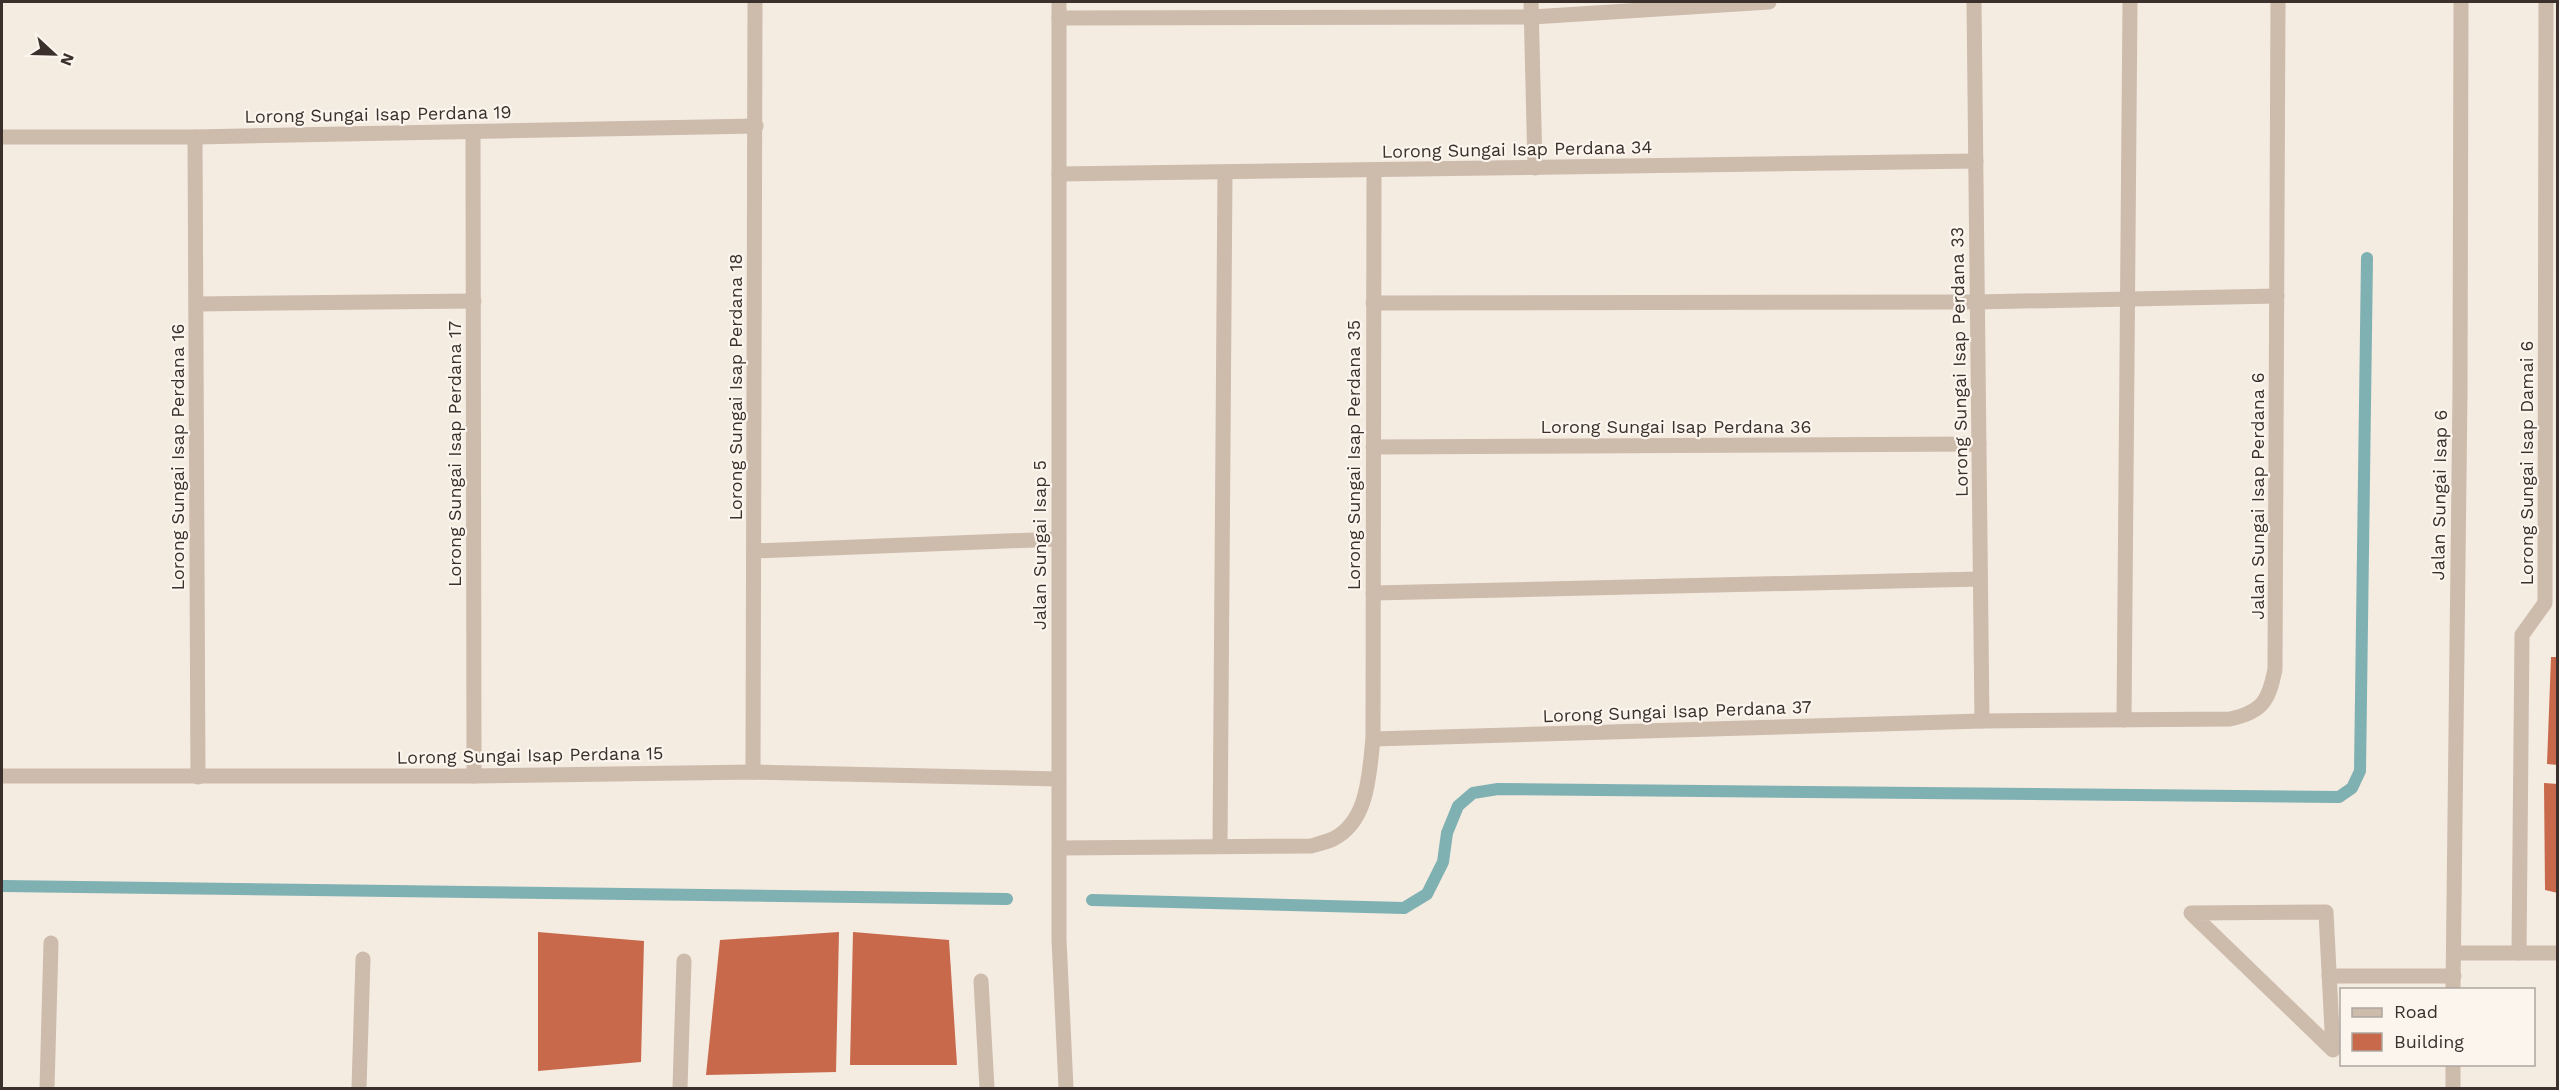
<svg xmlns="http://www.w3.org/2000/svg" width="2559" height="1090" viewBox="0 0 2559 1090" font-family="'Work Sans',sans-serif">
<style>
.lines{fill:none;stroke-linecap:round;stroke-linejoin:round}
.stream{stroke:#7fb0b2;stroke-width:12}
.building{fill:#c8694b}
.service{stroke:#cdbbac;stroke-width:15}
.minor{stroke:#cdbbac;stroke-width:15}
.tertiary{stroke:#cdbbac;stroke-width:15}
.labels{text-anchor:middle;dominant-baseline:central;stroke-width:4.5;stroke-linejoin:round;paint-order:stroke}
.street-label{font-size:18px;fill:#3b302b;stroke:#fbf5ee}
</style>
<rect width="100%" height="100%" fill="#f4ebe1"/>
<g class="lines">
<g class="stream">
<path d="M2,886L1007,899"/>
<path d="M1092,900L1404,908L1427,894L1443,862L1447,833L1458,806L1473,793L1498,789L2339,797L2352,788L2360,771L2367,258"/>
</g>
</g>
<g class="building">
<path d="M2551,657H2558V765L2547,764Z"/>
<path d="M2544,783L2558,784V893L2545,890Z"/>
<path d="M538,932L644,941L641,1062L538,1071Z"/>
<path d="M839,932L836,1072L706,1075L720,940Z"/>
<path d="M853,932L949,940L957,1065H850Z"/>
</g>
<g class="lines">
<g class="service">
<path d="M1531,2L1535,168"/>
<path d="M1059,18L1532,17L1769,2"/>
<path d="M1373,303L1977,302L2277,296"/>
<path d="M754,551L1059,539"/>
<path d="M1373,593L1980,579"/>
<path d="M2124,720L2130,2"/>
<path d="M1220,846L1225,172"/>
<path d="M2326,912L2333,1050L2191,913Z"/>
<path d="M2329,976H2454"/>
</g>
<g class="minor">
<path d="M1059,2V940L1066,1088"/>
<path d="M1974,2L1982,721"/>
<path d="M473,132L474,776"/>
<path d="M2,137H195L756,126"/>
<path d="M195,137L198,777"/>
<path d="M1059,174L1976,161"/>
<path d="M196,304L474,301"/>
<path d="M1373,447L1979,444"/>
<path d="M1373,739L1982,721L2230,719C2263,712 2269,700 2275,669L2278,2"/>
<path d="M753,772L755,2"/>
<path d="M2,776H474L753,772L1059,779"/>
<path d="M1060,848L1311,846C1318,844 1326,842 1333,839C1369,821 1369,773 1373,739L1374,170"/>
<path d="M2454,953H2558"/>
<path d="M2519,953L2522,635L2545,603L2546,2"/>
<path d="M981,981L987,1088"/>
<path d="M47,1088L51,943"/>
<path d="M359,1088L363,959"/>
<path d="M680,1088L684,961"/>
</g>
<g class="tertiary">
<path d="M2453,990L2460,391L2461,2"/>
<path d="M2453,1088V1064"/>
</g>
</g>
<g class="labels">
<g class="street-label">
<text transform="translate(378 114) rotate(-1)">Lorong Sungai Isap Perdana 19</text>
<text transform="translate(1517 149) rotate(-1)">Lorong Sungai Isap Perdana 34</text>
<text transform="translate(1959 362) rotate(-91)">Lorong Sungai Isap Perdana 33</text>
<text transform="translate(735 387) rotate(-90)">Lorong Sungai Isap Perdana 18</text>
<text x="1676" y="426">Lorong Sungai Isap Perdana 36</text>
<text transform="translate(454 454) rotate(-90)">Lorong Sungai Isap Perdana 17</text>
<text transform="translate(1353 455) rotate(-90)">Lorong Sungai Isap Perdana 35</text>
<text transform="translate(177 457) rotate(-90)">Lorong Sungai Isap Perdana 16</text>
<text transform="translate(2526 463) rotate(-90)">Lorong Sungai Isap Damai 6</text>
<text transform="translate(2439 495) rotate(-89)">Jalan Sungai Isap 6</text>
<text transform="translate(2257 496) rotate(-90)">Jalan Sungai Isap Perdana 6</text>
<text transform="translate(1039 545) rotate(-90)">Jalan Sungai Isap 5</text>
<text transform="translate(1677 711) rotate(-2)">Lorong Sungai Isap Perdana 37</text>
<text transform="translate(530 755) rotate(-1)">Lorong Sungai Isap Perdana 15</text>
</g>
</g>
<rect width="2559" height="1090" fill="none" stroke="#3b302b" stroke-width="6"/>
<rect x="2340" y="988" width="195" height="78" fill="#fbf5ee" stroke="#aea6a0" stroke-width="1.5"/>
<rect x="2352" y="1008" width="30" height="9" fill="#cdbbac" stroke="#aea6a0" stroke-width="1.5"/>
<text x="2394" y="1018" font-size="18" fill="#3b302b">Road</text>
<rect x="2352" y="1033" width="30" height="18" fill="#c8694b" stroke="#aea6a0" stroke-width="1.5"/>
<text x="2394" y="1048" font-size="18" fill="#3b302b">Building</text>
<g transform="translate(54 54) rotate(112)" stroke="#fbf5ee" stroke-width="4.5" paint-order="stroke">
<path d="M0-4.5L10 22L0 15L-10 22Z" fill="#3b302b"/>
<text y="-9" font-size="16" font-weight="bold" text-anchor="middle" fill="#3b302b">N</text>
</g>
</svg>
